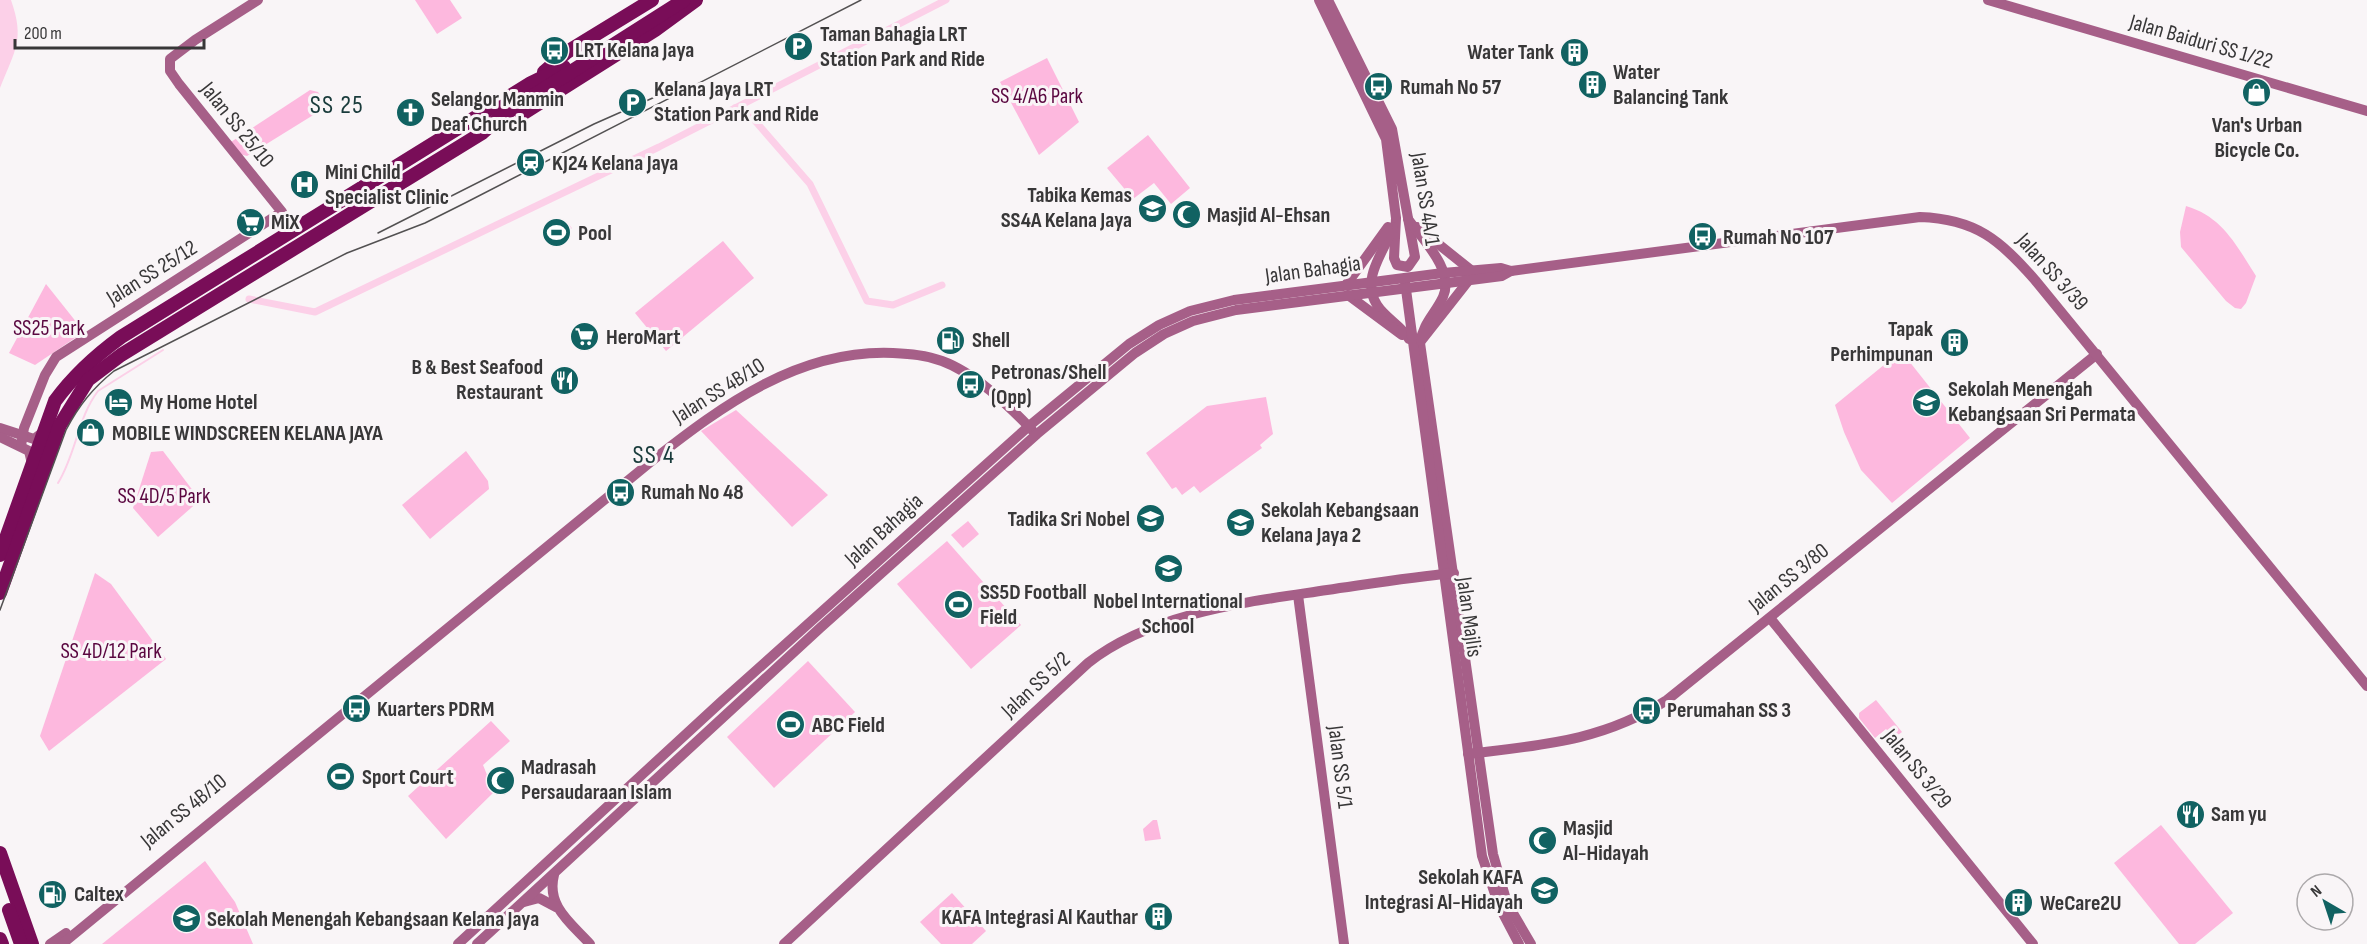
<svg xmlns="http://www.w3.org/2000/svg" width="2367" height="944" viewBox="0 0 2367 944" font-family="'Sofia Sans Condensed',sans-serif">
<style>
.green{fill:#fdb8de}
.water{fill:#fcd0e8}
.lines{fill:none;stroke-linecap:round;stroke-linejoin:round}
.stream{stroke:#fcd0e8;stroke-width:2}
.canal{stroke:#fcd0e8;stroke-width:7}
.secondary{stroke:#a65f88;stroke-width:10}
.highway{stroke:#790d58;stroke-width:14}
.tram{stroke:#535152;stroke-width:1.5}
.labels{text-anchor:middle;dominant-baseline:central;stroke-width:6;stroke-linejoin:round;paint-order:stroke}
.poi-label{font-size:22px;font-weight:bold;fill:#383738;stroke:#f9f5f7;text-anchor:start}
.street-label{font-size:22px;fill:#383738;stroke:#f9f5f7}
.park-label{font-size:22px;fill:#5a0740;stroke:#f9f5f7}
.quarter-label{font-size:26px;letter-spacing:1.5px;fill:#193b3b;stroke:#f9f5f7}
</style>
<rect width="100%" height="100%" fill="#f9f5f7"/>
<g class="green">
<path d="M415,0H450L462,18L437,34Z"/>
<path d="M1047,58L1079,122L1039,155L1000,82Z"/>
<path d="M310,90L318,92L325,101L323,109L247,156L239,154L231,142Z"/>
<path d="M1148,135L1190,188L1171,204L1154,183L1133,199L1107,168Z"/>
<path d="M2186,206C2223,217 2236,245 2256,276L2246,303L2241,309L2235,308L2226,301L2181,247L2180,232Z"/>
<path d="M723,241L754,278L666,351L635,313Z"/>
<path d="M46,284L81,328L78,336L35,365L9,353Z"/>
<path d="M1901,351L1970,438L1892,503L1861,470L1844,432L1835,405Z"/>
<path d="M1266,397L1273,434L1260,445L1262,448L1200,493L1194,486L1182,495L1176,487L1172,489L1146,453L1207,406Z"/>
<path d="M736,410L828,495L792,527L701,431Z"/>
<path d="M163,451L200,500L158,537L133,508L151,452Z"/>
<path d="M466,451L488,481L489,489L430,539L402,505Z"/>
<path d="M968,521L979,534L963,548L951,535Z"/>
<path d="M947,541L1021,625L971,669L897,584Z"/>
<path d="M95,573L111,584L166,659L49,751L40,736Z"/>
<path d="M808,661L855,712L774,788L727,737Z"/>
<path d="M1876,700L1902,732L1894,738L1886,729L1875,738L1859,718V713Z"/>
<path d="M491,721L510,741L483,765L494,792L446,839L408,796Z"/>
<path d="M1153,820H1157L1161,839L1145,841L1143,829Z"/>
<path d="M2161,825L2233,913L2195,944H2179L2114,863Z"/>
<path d="M205,861L235,902L253,944H102Z"/>
<path d="M952,893L986,931L972,944H941L920,922Z"/>
</g>
<g class="water">
<path d="M0,0H11C25,40 15,50 0,88Z"/>
<path d="M566,221L572,228L556,245L546,233L550,230L552,232Z"/>
</g>
<g class="lines">
<path class="stream" d="M58,483C76,454 78,417 98,391L163,350"/>
<g class="canal">
<path d="M735,108L750,115L810,184L867,301L893,305L942,285"/>
<path d="M249,299L315,312L659,147L946,0"/>
</g>
<g class="secondary">
<path d="M1319,0L1386,139L1396,218L1394,258L1397,265L1408,267L1415,257L1392,129L1328,0"/>
<path d="M1988,0L2367,111"/>
<path d="M1408,219C1422,239 1455,270 1443,297C1435,314 1423,323 1420,343L1493,854L1507,903L1531,944"/>
<path d="M1393,227C1385,251 1360,278 1377,305C1386,319 1401,325 1409,339"/>
<path d="M1417,227L1472,271"/>
<path d="M1405,282L1482,856L1499,906L1519,944"/>
<path d="M1346,285L1388,227"/>
<path d="M1348,295L1402,335"/>
<path d="M1421,341L1469,280"/>
<path d="M0,428L34,439L42,433"/>
<path d="M0,437L29,451L32,464"/>
<path d="M21,446L24,428L45,375L56,357L282,212L179,84L170,71V59L195,40L258,0"/>
<path d="M1298,595L1344,944"/>
<path d="M1770,618L2033,944"/>
<path d="M1468,754C1542,745 1603,741 1667,700L2097,354"/>
<path d="M554,875C546,906 571,923 590,944"/>
<path d="M524,902L539,898L556,907"/>
<path d="M50,944L66,933"/>
<path d="M62,944L653,460C723,405 799,349 893,353C910,354 926,355 942,361C975,373 1008,405 1032,430"/>
<path d="M458,944L722,701L1029,426L1129,344L1159,325L1190,311L1234,300L1443,273L1501,268L1511,271"/>
<path d="M477,944L820,628L1037,434L1135,353L1164,334L1193,321L1236,310L1502,276L1511,271L1920,217C1976,219 2000,240 2035,280L2367,686"/>
<path d="M784,944L1088,663C1153,612 1248,602 1327,590C1369,584 1411,577 1454,573"/>
</g>
<g class="highway">
<path d="M544,72L567,52L652,0"/>
<path d="M522,114L655,30L696,0"/>
<path d="M0,555L55,401C74,375 95,356 121,337L531,83L564,67"/>
<path d="M0,593L60,425L88,380L121,355L482,133L500,117L684,0"/>
<path d="M0,853L32,944"/>
<path d="M9,910L21,944"/>
<path d="M0,939L2,944"/>
</g>
<g class="tram">
<path d="M378,233L594,124L664,93"/>
<path d="M0,610L66,430C79,405 93,388 114,371L347,253L425,223L465,203L861,0"/>
</g>
</g>
<defs>
<symbol id="parking-disc" viewBox="-11 -11 22 22"><circle r="9.5" fill="#116262" stroke="#f9f5f7"/><path d="M-3.5-5.5H1a3.5 3.5 0 0 1 0 7H-1V5.5H-3.5ZM-1-3.4V-.6H.8a1.4 1.4 0 0 0 0-2.8Z" fill="#fff"/></symbol>
<symbol id="bus-disc" viewBox="-11 -11 22 22"><circle r="9.5" fill="#116262" stroke="#f9f5f7"/><path d="M-5-6H5V4H4V6H2V4H-2V6H-4V4H-5ZM-3.5-4V0h7V-4ZM-3.5 1.2v1.5H-2V1.2ZM2 1.2v1.5H3.5V1.2Z" fill="#fff"/></symbol>
<symbol id="building-disc" viewBox="-11 -11 22 22"><circle r="9.5" fill="#116262" stroke="#f9f5f7"/><path d="M-4-6H4V6H1V3H-1V6H-4ZM-2.5-4.3h1.7v1.8h-1.7ZM.8-4.3h1.7v1.8H.8ZM-2.5-1h1.7V.8h-1.7ZM.8-1h1.7V.8H.8Z" fill="#fff"/></symbol>
<symbol id="shop-disc" viewBox="-11 -11 22 22"><circle r="9.5" fill="#116262" stroke="#f9f5f7"/><path d="M-5-2.5h2.3a2.7 3.5 0 0 1 5.4 0H5L5.5 6h-11ZM-1.5-2.5h3a1.5 2.3 0 0 0-3 0Z" fill="#fff"/></symbol>
<symbol id="church-disc" viewBox="-11 -11 22 22"><circle r="9.5" fill="#116262" stroke="#f9f5f7"/><path d="M-1.2-6h2.4v3.5h3.3v2.4h-3.3V6h-2.4V-.1h-3.3v-2.4h3.3Z" fill="#fff"/></symbol>
<symbol id="station-disc" viewBox="-11 -11 22 22"><circle r="9.5" fill="#116262" stroke="#f9f5f7"/><path d="M-3-6H3Q5-6 5-4V2Q5 4 3 4L4.5 6H3L1.5 4h-3L-3 6H-4.5L-3 4Q-5 4-5 2V-4Q-5-6-3-6ZM-3.5-4v3h7v-3ZM-3.5 1v1.5H-2V1ZM2 1v1.5H3.5V1Z" fill="#fff"/></symbol>
<symbol id="hospital-disc" viewBox="-11 -11 22 22"><circle r="9.5" fill="#116262" stroke="#f9f5f7"/><path d="M-5-5h3v3.5h4V-5h3V5h-3V1.5h-4V5h-3Z" fill="#fff"/></symbol>
<symbol id="school-disc" viewBox="-11 -11 22 22"><circle r="9.5" fill="#116262" stroke="#f9f5f7"/><path d="M0-5L7-2L0 1L-7-2ZM-4 1L0 2.5L4 1V4Q0 6-4 4Z" fill="#fff"/></symbol>
<symbol id="mosque-disc" viewBox="-11 -11 22 22"><circle r="9.5" fill="#116262" stroke="#f9f5f7"/><path d="M3.5-4.9A6 6 0 1 0 3.5 4.9A5 5 0 1 1 3.5-4.9Z" fill="#fff"/></symbol>
<symbol id="supermarket-disc" viewBox="-11 -11 22 22"><circle r="9.5" fill="#116262" stroke="#f9f5f7"/><path d="M-6-5.5h2.5l.6 2H6L4.5 2H-2.5L-4.4-4H-6ZM-1.5 3.2a1.3 1.3 0 1 0 .1 0ZM3 3.2a1.3 1.3 0 1 0 .1 0Z" fill="#fff"/></symbol>
<symbol id="stadium-disc" viewBox="-11 -11 22 22"><circle r="9.5" fill="#116262" stroke="#f9f5f7"/><path d="M0-5a6.5 5 0 1 0 0 10a6.5 5 0 1 0 0-10ZM-3.5-1.8h7v3.6h-7Z" fill="#fff"/></symbol>
<symbol id="fuel-disc" viewBox="-11 -11 22 22"><circle r="9.5" fill="#116262" stroke="#f9f5f7"/><path d="M-5.5-6h7V0h2V4h1.3V-2.5L3-4.5l.8-.8L6-3V5H2.5V1h-1V6h-7ZM-4.2-4.7v3.2H.2V-4.7Z" fill="#fff"/></symbol>
<symbol id="restaurant-disc" viewBox="-11 -11 22 22"><circle r="9.5" fill="#116262" stroke="#f9f5f7"/><path d="M-5-6h1v4h1v-4h1v4h1v-4h1v5L-1.5 .5V6h-2V.5L-5-1ZM5-6V6H3V1.5H1.5Q1.5-4 5-6Z" fill="#fff"/></symbol>
<symbol id="hotel-disc" viewBox="-11 -11 22 22"><circle r="9.5" fill="#116262" stroke="#f9f5f7"/><path d="M-6-4.5h1.5V1H6V5H4.5V3h-9V5H-6ZM-4 0a1.8 1.8 0 1 1 3.6 0ZM.5 0V-2.5h3Q6-2.5 6 0Z" fill="#fff"/></symbol>
</defs>
<g fill-rule="evenodd">
<use href="#parking-disc" x="782" y="30" width="33" height="33"/>
<use href="#bus-disc" x="538" y="34" width="33" height="33"/>
<use href="#building-disc" x="1558" y="36" width="33" height="33"/>
<use href="#building-disc" x="1576" y="68" width="33" height="33"/>
<use href="#bus-disc" x="1362" y="70" width="33" height="33"/>
<use href="#shop-disc" x="2240" y="76" width="33" height="33"/>
<use href="#parking-disc" x="616" y="86" width="33" height="33"/>
<use href="#church-disc" x="394" y="96" width="33" height="33"/>
<use href="#station-disc" x="514" y="146" width="33" height="33"/>
<use href="#hospital-disc" x="288" y="168" width="33" height="33"/>
<use href="#school-disc" x="1136" y="192" width="33" height="33"/>
<use href="#mosque-disc" x="1170" y="198" width="33" height="33"/>
<use href="#supermarket-disc" x="234" y="206" width="33" height="33"/>
<use href="#stadium-disc" x="540" y="216" width="33" height="33"/>
<use href="#bus-disc" x="1686" y="220" width="33" height="33"/>
<use href="#supermarket-disc" x="568" y="320" width="33" height="33"/>
<use href="#fuel-disc" x="934" y="324" width="33" height="33"/>
<use href="#building-disc" x="1938" y="326" width="33" height="33"/>
<use href="#restaurant-disc" x="548" y="364" width="33" height="33"/>
<use href="#bus-disc" x="954" y="368" width="33" height="33"/>
<use href="#hotel-disc" x="102" y="386" width="33" height="33"/>
<use href="#school-disc" x="1910" y="386" width="33" height="33"/>
<use href="#shop-disc" x="74" y="416" width="33" height="33"/>
<use href="#bus-disc" x="604" y="476" width="33" height="33"/>
<use href="#school-disc" x="1134" y="502" width="33" height="33"/>
<use href="#school-disc" x="1224" y="506" width="33" height="33"/>
<use href="#school-disc" x="1152" y="552" width="33" height="33"/>
<use href="#stadium-disc" x="942" y="588" width="33" height="33"/>
<use href="#bus-disc" x="340" y="692" width="33" height="33"/>
<use href="#bus-disc" x="1630" y="694" width="33" height="33"/>
<use href="#stadium-disc" x="774" y="708" width="33" height="33"/>
<use href="#stadium-disc" x="324" y="760" width="33" height="33"/>
<use href="#mosque-disc" x="484" y="764" width="33" height="33"/>
<use href="#restaurant-disc" x="2174" y="798" width="33" height="33"/>
<use href="#mosque-disc" x="1526" y="824" width="33" height="33"/>
<use href="#school-disc" x="1528" y="874" width="33" height="33"/>
<use href="#fuel-disc" x="36" y="878" width="33" height="33"/>
<use href="#building-disc" x="2002" y="886" width="33" height="33"/>
<use href="#building-disc" x="1142" y="900" width="33" height="33"/>
<use href="#school-disc" x="170" y="902" width="33" height="33"/>
</g>
<g class="labels">
<g class="poi-label">
<text x="820" y="34">Taman Bahagia LRT<tspan x="820" dy="25">Station Park and Ride</tspan></text>
<text x="575" y="50">LRT Kelana Jaya</text>
<text x="1554" y="52" text-anchor="end">Water Tank</text>
<text x="1613" y="72">Water<tspan x="1613" dy="25">Balancing Tank</tspan></text>
<text x="1400" y="87">Rumah No 57</text>
<text x="654" y="89">Kelana Jaya LRT<tspan x="654" dy="25">Station Park and Ride</tspan></text>
<text x="431" y="99">Selangor Manmin<tspan x="431" dy="25">Deaf Church</tspan></text>
<text x="2257" y="125" text-anchor="middle">Van's Urban<tspan x="2257" dy="25">Bicycle Co.</tspan></text>
<text x="552" y="163">KJ24 Kelana Jaya</text>
<text x="325" y="172">Mini Child<tspan x="325" dy="25">Specialist Clinic</tspan></text>
<text x="1132" y="195" text-anchor="end">Tabika Kemas<tspan x="1132" dy="25">SS4A Kelana Jaya</tspan></text>
<text x="1207" y="215">Masjid Al-Ehsan</text>
<text x="271" y="222">MiX</text>
<text x="578" y="233">Pool</text>
<text x="1723" y="237">Rumah No 107</text>
<text x="1933" y="329" text-anchor="end">Tapak<tspan x="1933" dy="25">Perhimpunan</tspan></text>
<text x="606" y="337">HeroMart</text>
<text x="972" y="340">Shell</text>
<text x="543" y="367" text-anchor="end">B &amp; Best Seafood<tspan x="543" dy="25">Restaurant</tspan></text>
<text x="991" y="372">Petronas/Shell<tspan x="991" dy="25">(Opp)</tspan></text>
<text x="1948" y="389">Sekolah Menengah<tspan x="1948" dy="25">Kebangsaan Sri Permata</tspan></text>
<text x="140" y="402">My Home Hotel</text>
<text x="112" y="433">MOBILE WINDSCREEN KELANA JAYA</text>
<text x="641" y="492">Rumah No 48</text>
<text x="1261" y="510">Sekolah Kebangsaan<tspan x="1261" dy="25">Kelana Jaya 2</tspan></text>
<text x="1130" y="519" text-anchor="end">Tadika Sri Nobel</text>
<text x="980" y="592">SS5D Football<tspan x="980" dy="25">Field</tspan></text>
<text x="1168" y="601" text-anchor="middle">Nobel International<tspan x="1168" dy="25">School</tspan></text>
<text x="377" y="709">Kuarters PDRM</text>
<text x="1667" y="710">Perumahan SS 3</text>
<text x="812" y="725">ABC Field</text>
<text x="521" y="767">Madrasah<tspan x="521" dy="25">Persaudaraan Islam</tspan></text>
<text x="362" y="777">Sport Court</text>
<text x="2211" y="814">Sam yu</text>
<text x="1563" y="828">Masjid<tspan x="1563" dy="25">Al-Hidayah</tspan></text>
<text x="1523" y="877" text-anchor="end">Sekolah KAFA<tspan x="1523" dy="25">Integrasi Al-Hidayah</tspan></text>
<text x="74" y="894">Caltex</text>
<text x="2040" y="903">WeCare2U</text>
<text x="1138" y="917" text-anchor="end">KAFA Integrasi Al Kauthar</text>
<text x="207" y="919">Sekolah Menengah Kebangsaan Kelana Jaya</text>
</g>
<g class="street-label">
<text transform="translate(2201 42) rotate(16)">Jalan Baiduri SS 1/22</text>
<text transform="translate(237 125) rotate(51)">Jalan SS 25/10</text>
<text transform="translate(1425 199) rotate(81)">Jalan SS 4A/1</text>
<text transform="translate(1313 270) rotate(-8)">Jalan Bahagia</text>
<text transform="translate(2052 272) rotate(48)">Jalan SS 3/39</text>
<text transform="translate(152 273) rotate(-32)">Jalan SS 25/12</text>
<text transform="translate(719 391) rotate(-32)">Jalan SS 4B/10</text>
<text transform="translate(884 530) rotate(-42)">Jalan Bahagia</text>
<text transform="translate(1789 578) rotate(-39)">Jalan SS 3/80</text>
<text transform="translate(1469 617) rotate(82)">Jalan Majlis</text>
<text transform="translate(1036 685) rotate(-43)">Jalan SS 5/2</text>
<text transform="translate(1340 767) rotate(83)">Jalan SS 5/1</text>
<text transform="translate(1917 769) rotate(51)">Jalan SS 3/29</text>
<text transform="translate(184 811) rotate(-39)">Jalan SS 4B/10</text>
</g>
<g class="park-label">
<text x="1037" y="96">SS 4/A6 Park</text>
<text x="49" y="328">SS25 Park</text>
<text x="164" y="496">SS 4D/5 Park</text>
<text x="111" y="651">SS 4D/12 Park</text>
</g>
<g class="quarter-label">
<text x="337" y="105">SS 25</text>
<text x="654" y="455">SS 4</text>
</g>
</g>
<g transform="translate(2325 902) rotate(321)"><circle r="28" fill="#f9f5f7" stroke="#aca9ab" stroke-width="1.5"/>
<path d="M0-4.5L10 22L0 15L-10 22Z" fill="#116262"/>
<text y="-9" font-size="16" font-weight="bold" text-anchor="middle" fill="#383738">N</text>
</g>
<path d="M15 39v9h189v-9" fill="none" stroke="#383738" stroke-width="3"/>
<text x="24" y="39" font-size="18" fill="#383738" stroke="#f9f5f7" stroke-width="4.5" paint-order="stroke">200 m</text>
</svg>
